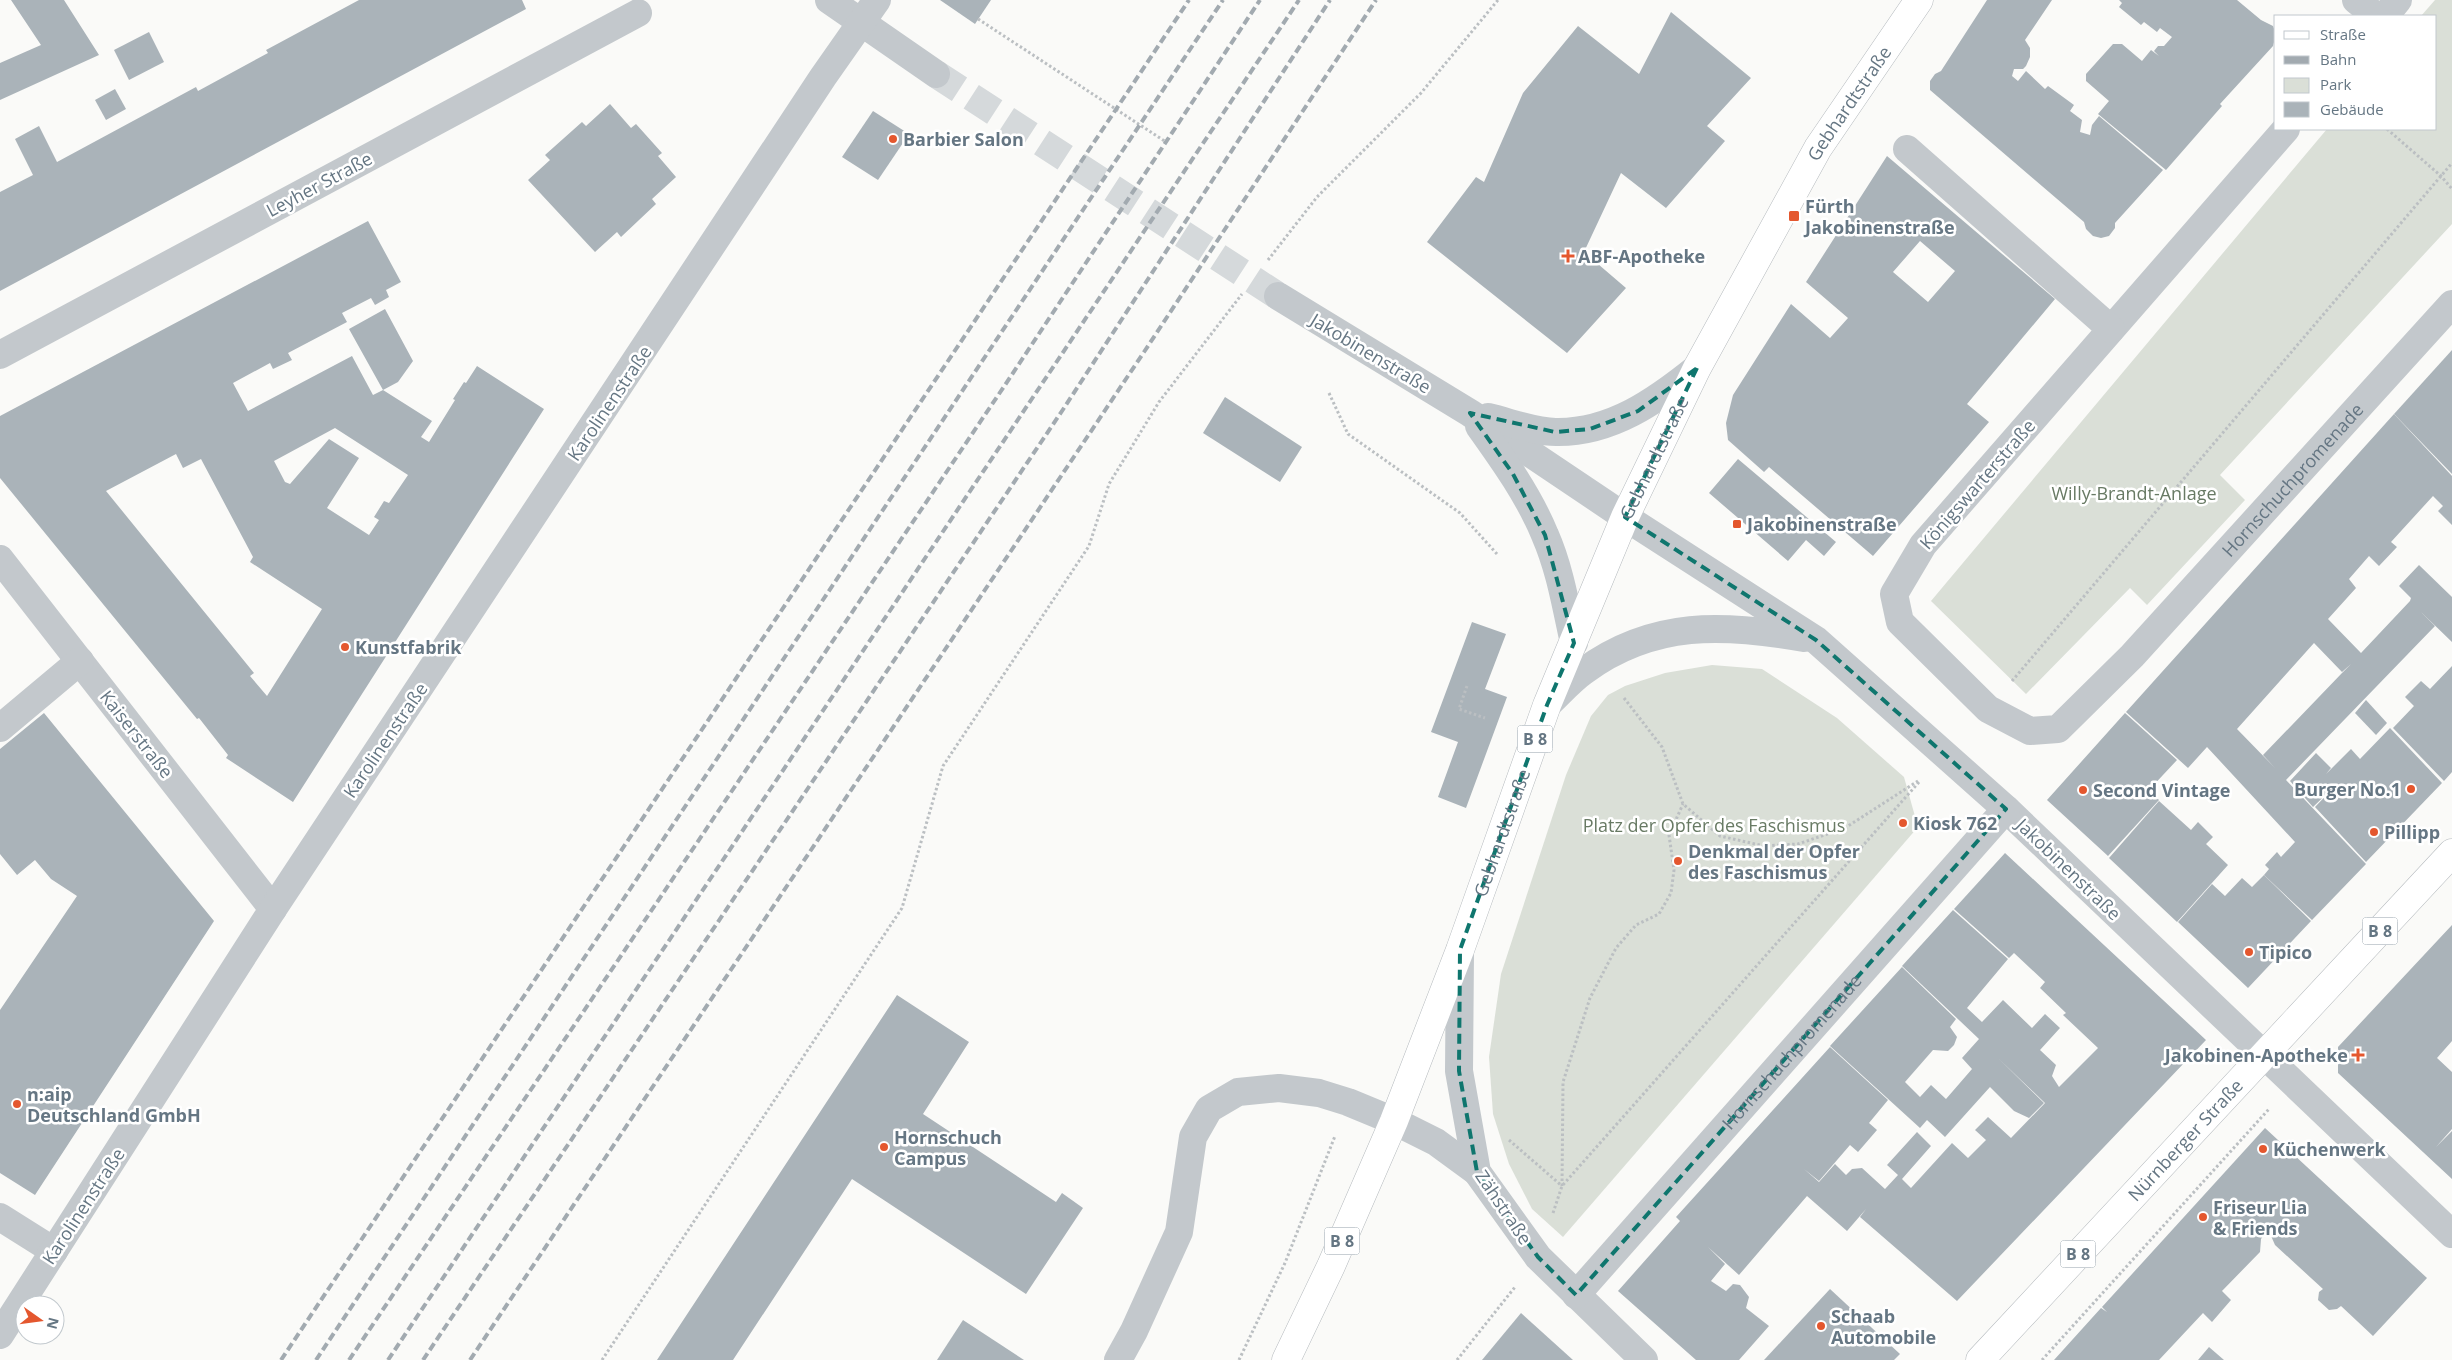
<svg xmlns="http://www.w3.org/2000/svg" width="2452" height="1360" viewBox="0 0 2452 1360" font-family="'Open Sans',sans-serif">
<style>
.green{fill:#dadfd7}
.building{fill:#aab3b9;fill-rule:evenodd}
.lines{fill:none;stroke-linecap:round;stroke-linejoin:round}
.minor-tunnel{stroke:#d5d9db;stroke-width:28;stroke-dasharray:28 14;stroke-linecap:butt}
.major-casing{stroke:#b5babe;stroke-width:29}
.path{stroke:#bbbfc2;stroke-width:3;stroke-dasharray:2.5 2.5;stroke-linecap:butt}
.minor{stroke:#c3c8cc;stroke-width:28}
.major{stroke:#fff;stroke-width:28}
.rail{stroke:#a2aab0;stroke-width:4;stroke-dasharray:8 4;stroke-linecap:butt}
.marked{fill:none;stroke:#0f766e;stroke-width:4;stroke-dasharray:10 6;stroke-linejoin:round}
.poi-dot{fill:#e4572e;stroke:#fff;stroke-width:2}
.labels{text-anchor:middle;dominant-baseline:central;stroke-width:5;stroke-linejoin:round;paint-order:stroke}
.shield{fill:#fff;stroke:#939fa8;stroke-width:1}
.shield-label{font-size:16px;font-weight:bold;fill:#657683}
.street-label{font-size:18px;fill:#657683;stroke:#fff}
.poi-label{font-size:18px;font-weight:bold;fill:#657683;stroke:#fff;text-anchor:start}
.park-label{font-size:18px;fill:#687a64;stroke:#fff}
</style>
<rect width="100%" height="100%" fill="#fafaf8"/>
<g class="green">
<path d="M2435,0H2452V224L2220,475L2245,500L2147,605L2130,588L2026,694L1931,601L2327,129H2436V16H2421Z"/>
<path d="M1712,665L1762,669L1837,718L1904,777L1918,827L1563,1237L1532,1209L1509,1164L1493,1114L1489,1057L1501,974L1566,775L1591,716L1608,695L1625,686L1665,673Z"/>
</g>
<g class="building">
<path d="M11,0H64L99,55L0,100V63L41,45Z"/>
<path d="M359,0H522L526,9L0,291V192L33,175L15,139L39,126L57,162L196,87L198,91L268,53L266,50Z"/>
<path d="M940,0H991L975,24Z"/>
<path d="M1987,0H2052L2025,40L2030,48V57L2026,66L2023,69H2014L2012,76L2018,81L2026,71L2045,89L2048,86L2074,105L2070,111L2082,120L2080,132L2090,135L2092,125L2099,116L2163,170L2115,223V228L2109,236L2101,238L2093,236L2086,229L2084,222L1930,90V81L1935,74L1941,71Z"/>
<path d="M2119,0H2237L2261,20L2273,26L2276,34L2273,46L2220,104L2222,106L2166,170L2098,114L2109,101L2086,81V74L2113,44H2122L2142,61L2151,50L2159,56L2154,51L2158,46H2164L2172,37L2160,28L2157,32L2144,22L2141,25L2119,7L2122,3Z"/>
<path d="M1671,12L1751,78L1707,126L1725,141L1666,208L1621,173L1584,252L1626,288L1567,353L1427,242L1476,177L1484,182L1523,93L1578,26L1639,74Z"/>
<path d="M149,32L164,62L129,80L114,50Z"/>
<path d="M115,89L126,109L106,120L95,100Z"/>
<path d="M610,104L631,128L636,124L662,153L658,156L676,177L652,199L656,204L621,237L617,232L595,252L528,180L550,160L545,155L582,122L586,126Z"/>
<path d="M873,111L909,134L878,180L842,157Z"/>
<path d="M1887,156L2055,299L1967,404L1989,422L1873,556L1769,467L1764,472L1728,440L1726,423L1733,395L1791,304L1830,338L1848,318L1806,282ZM1920,241L1955,271L1928,302L1893,272Z"/>
<path d="M368,221L401,282L386,290L389,297L375,305L371,298L342,313L347,322L288,353L292,360L273,369L270,363L233,383L248,411L352,356L373,395L383,390L349,329L385,309L413,361L398,382L383,390L432,421L421,437L429,442L455,400L453,399L464,382L466,383L477,366L544,409L293,802L226,758L228,755L199,718L197,719L0,478V416ZM335,428L408,475L389,503L384,501L374,517L379,520L369,535L327,508L359,458L329,439L290,484L285,482L274,461ZM176,454L183,468L201,459L253,557L250,562L322,609L267,696L250,676L254,673L106,491Z"/>
<path d="M2452,350V474L2394,414Z"/>
<path d="M1225,397L1302,447L1280,482L1203,433Z"/>
<path d="M2394,414L2452,476V525L2438,511L2443,506L2433,496L2391,542L2397,547L2379,566L2369,556L2349,579L2356,588L2328,619L2361,653L2410,601L2411,598L2399,586L2419,565L2452,597V642L2421,612L2435,626L2286,780L2366,864L2312,920L2264,875L2269,869L2265,865L2277,852L2281,857L2295,842L2207,747L2188,768L2126,712ZM2314,643L2342,672L2351,664L2342,673L2348,679L2342,673L2263,755L2275,768L2237,729Z"/>
<path d="M1738,459L1836,542L1824,556L1806,540L1788,561L1709,493Z"/>
<path d="M1472,622L1506,634L1485,689L1507,697L1466,808L1438,797L1458,742L1431,732Z"/>
<path d="M2452,666V772L2444,781L2393,728L2414,706L2405,697L2421,681L2430,689Z"/>
<path d="M2366,700L2387,723L2376,735L2355,713Z"/>
<path d="M44,713L214,921L35,1195L0,1173V1010L77,896L51,879L35,860L17,875L0,854V749Z"/>
<path d="M2125,713L2177,760L2149,790L2159,800L2108,856L2047,800Z"/>
<path d="M2390,728L2442,783L2366,862L2315,807L2339,782L2313,807L2290,781L2316,753L2331,768L2326,774L2328,772L2335,779L2328,772L2351,749L2360,759Z"/>
<path d="M2159,801L2191,830L2198,822L2213,837L2206,844L2228,865L2177,922L2109,858Z"/>
<path d="M2005,853L2206,1040L1957,1301L1860,1217L1866,1209L1847,1231L1807,1196L1739,1275L1708,1247L1725,1264L1711,1281L1726,1291L1733,1284L1740,1285L1749,1297L1746,1308L1769,1326L1739,1360H1696L1618,1291L1680,1221L1676,1217L1830,1047L1888,1100L1869,1123L1877,1130L1858,1152L1850,1145L1819,1181L1804,1169L1819,1182L1835,1164L1846,1175L1852,1169L1862,1168L1885,1189L1898,1175L1887,1165L1917,1132L1931,1146L1902,1179L1911,1188L1952,1143L1968,1158L1986,1140L1975,1130L1988,1117L2011,1138L2045,1103L1998,1058L2044,1103L2029,1118L2014,1111L1990,1087L1945,1137L1927,1120L1920,1128L1830,1046L1902,967L1956,1019L1950,1027L1957,1037L1954,1045L1948,1051L1933,1050L1905,1082L1920,1097L1931,1085L1946,1099L1972,1069L1962,1058L1979,1039L1902,966L1953,910L2008,959L1967,1008L1982,1022L2003,1000L2032,1028L2045,1014L2060,1028L2040,1050L2056,1065L2052,1076L2059,1087L2098,1048L2063,1015L2066,1013L2040,988L2045,982L2014,953L2009,958L1954,909Z"/>
<path d="M2264,875L2311,921L2248,988L2178,922L2212,884L2225,896L2242,878L2252,887Z"/>
<path d="M2452,925V1041L2437,1058L2452,1072V1129L2436,1147L2452,1131V1179L2338,1073V1047Z"/>
<path d="M897,995L969,1042L923,1114L1056,1202L1062,1193L1083,1208L1026,1294L852,1179L733,1360H657Z"/>
<path d="M2265,1128L2427,1278L2373,1336L2341,1306L2337,1309L2329,1310L2318,1300L2319,1292L2323,1289L2275,1245L2268,1229L2261,1239L2260,1252L2222,1291L2231,1300L2212,1322L2203,1313L2159,1360H2054L2101,1308L2107,1312L2102,1307Z"/>
<path d="M1830,1289L1900,1354L1894,1360H1764Z"/>
<path d="M1521,1313L1573,1360H1482Z"/>
<path d="M963,1320L1024,1360H937Z"/>
<path d="M2209,1347L2224,1360H2198Z"/>
</g>
<g class="lines">
<path class="minor-tunnel" d="M936,74L1278,296"/>
<defs>
<g id="major">
<path id="s3" d="M1286,1360L1331,1266L1394,1121L1460,950L1547,705L1625,517L1697,368L1818,148L1919,0"/>
<path id="s4" d="M1980,1360L2452,853"/>
</g>
</defs>
<use href="#major" class="major-casing"/>
<g class="path">
<path d="M978,19L1166,142"/>
<path d="M2387,129L2441,176L2452,189"/>
<path d="M1268,260L1317,197L1421,93L1498,0"/>
<path d="M1329,393L1348,434L1460,513L1497,554"/>
<path d="M2012,681L2452,163"/>
<path d="M1467,686L1459,709L1485,718"/>
<path d="M1624,698L1662,747L1683,804L1720,836L1764,846L1798,844L1845,828L1918,781"/>
<path d="M1509,1140L1562,1186"/>
<path d="M1562,1186L1563,1082L1590,998L1616,948L1636,925L1659,914L1671,893L1674,870L1669,835L1683,804"/>
<path d="M1553,1213L1562,1186L1920,781"/>
<path d="M602,1360L902,908L943,766L1089,546L1109,484L1159,402L1242,294"/>
<path d="M1239,1360L1285,1263L1335,1136"/>
<path d="M1457,1360L1515,1287"/>
<path d="M2042,1360L2269,1109"/>
</g>
<g class="minor">
<path d="M829,0L936,74"/>
<path d="M2356,0L2376,16"/>
<path d="M2385,16L2398,0"/>
<path id="s1" d="M2286,129L1923,545L1894,594L1900,622L1988,709L2030,731L2058,729L2132,656L2452,304"/>
<path d="M1907,149L2111,329"/>
<path d="M1278,296L1470,413L1625,517L1816,640L2006,809L2452,1234"/>
<path d="M0,355L638,13"/>
<path d="M1488,417C1510,422 1534,432 1556,432C1611,433 1656,401 1697,368"/>
<path d="M1479,426C1504,461 1529,496 1545,535C1560,569 1566,607 1574,643"/>
<path d="M0,559L273,909"/>
<path d="M1547,705C1559,694 1571,680 1584,671C1653,620 1725,624 1804,638"/>
<path d="M0,728L80,661"/>
<path d="M1460,953L1459,1071L1477,1172L1538,1257L1644,1360"/>
<path d="M0,1217L54,1251"/>
<path id="s2" d="M1576,1295L2006,809"/>
<path d="M0,1335L273,909L823,77L877,0"/>
<path d="M1118,1360L1134,1331L1179,1232L1193,1137L1209,1109L1238,1092L1279,1088L1319,1093L1348,1102L1394,1121L1436,1142L1477,1172"/>
</g>
<use href="#major" class="major"/>
<g class="rail">
<path d="M281,1360L1189,0"/>
<path d="M316,1360L1223,0"/>
<path d="M349,1360L1005,385L1260,0"/>
<path d="M388,1360L1299,0"/>
<path d="M423,1360L1062,411L1330,0"/>
<path d="M470,1360L1144,352L1376,0"/>
</g>
</g>
<path class="marked" d="M1697,368L1625,517L1816,640L2006,809L1576,1295L1538,1257L1477,1172L1459,1071L1460,950L1547,705L1574,643L1545,535L1513,474L1470,413L1555,432L1590,429L1638,411Z"/>
<g class="poi-dot">
<circle cx="893" cy="139" r="5"/>
<rect x="1788" y="210" width="12" height="12" rx="2.5"/>
<path d="M1565.5 248.5h5v5h5v5h-5v5h-5v-5h-5v-5h5z"/>
<rect x="1732" y="519" width="10" height="10" rx="2.5"/>
<circle cx="345" cy="647" r="5"/>
<circle cx="2411" cy="789" r="5"/>
<circle cx="2083" cy="790" r="5"/>
<circle cx="1903" cy="823" r="5"/>
<circle cx="2374" cy="832" r="5"/>
<circle cx="1678" cy="861" r="5"/>
<circle cx="2249" cy="952" r="5"/>
<path d="M2355.5 1047.5h5v5h5v5h-5v5h-5v-5h-5v-5h5z"/>
<circle cx="17" cy="1104" r="5"/>
<circle cx="884" cy="1147" r="5"/>
<circle cx="2263" cy="1149" r="5"/>
<circle cx="2203" cy="1217" r="5"/>
<circle cx="1821" cy="1326" r="5"/>
</g>
<g class="labels">
<g class="shield">
<rect x="1517.5" y="725.5" width="35" height="27" rx="4"/>
<rect x="2362.5" y="917.5" width="35" height="27" rx="4"/>
<rect x="1324.5" y="1227.5" width="35" height="27" rx="4"/>
<rect x="2060.5" y="1240.5" width="35" height="27" rx="4"/>
</g>
<g class="shield-label">
<text x="1535" y="739">B 8</text>
<text x="2380" y="931">B 8</text>
<text x="1342" y="1241">B 8</text>
<text x="2078" y="1254">B 8</text>
</g>
<g class="street-label">
<text stroke="none"><textPath href="#s3" startOffset="1380">Gebhardtstraße</textPath></text>
<text transform="translate(319 184) rotate(-28)">Leyher Straße</text>
<text transform="translate(1371 353) rotate(31)">Jakobinenstraße</text>
<text transform="translate(609 403) rotate(-56)">Karolinenstraße</text>
<text stroke="none"><textPath href="#s3" startOffset="975">Gebhardtstraße</textPath></text>
<text stroke="none"><textPath href="#s1" startOffset="1179">Hornschuchpromenade</textPath></text>
<text transform="translate(1977 484) rotate(-49)">Königswarterstraße</text>
<text transform="translate(137 734) rotate(52)">Kaiserstraße</text>
<text transform="translate(385 740) rotate(-56)">Karolinenstraße</text>
<text stroke="none"><textPath href="#s3" startOffset="570">Gebhardtstraße</textPath></text>
<text transform="translate(2069 869) rotate(44)">Jakobinenstraße</text>
<text stroke="none"><textPath href="#s2" startOffset="325">Hornschuchpromenade</textPath></text>
<text stroke="none"><textPath href="#s4" startOffset="301">Nürnberger Straße</textPath></text>
<text transform="translate(83 1206) rotate(-57)">Karolinenstraße</text>
<text transform="translate(1504 1207) rotate(56)">Zähstraße</text>
</g>
<g class="poi-label">
<text x="903" y="139">Barbier Salon</text>
<text x="1805" y="206">Fürth<tspan x="1805" dy="21">Jakobinenstraße</tspan></text>
<text x="1578" y="256">ABF-Apotheke</text>
<text x="1747" y="524">Jakobinenstraße</text>
<text x="355" y="647">Kunstfabrik</text>
<text x="2401" y="789" text-anchor="end">Burger No.1</text>
<text x="2093" y="790">Second Vintage</text>
<text x="1913" y="823">Kiosk 762</text>
<text x="2384" y="832">Pillipp</text>
<text x="1688" y="851">Denkmal der Opfer<tspan x="1688" dy="21">des Faschismus</tspan></text>
<text x="2259" y="952">Tipico</text>
<text x="2348" y="1055" text-anchor="end">Jakobinen-Apotheke</text>
<text x="27" y="1094">n:aip<tspan x="27" dy="21">Deutschland GmbH</tspan></text>
<text x="894" y="1137">Hornschuch<tspan x="894" dy="21">Campus</tspan></text>
<text x="2273" y="1149">Küchenwerk</text>
<text x="2213" y="1207">Friseur Lia<tspan x="2213" dy="21">&amp; Friends</tspan></text>
<text x="1831" y="1316">Schaab<tspan x="1831" dy="21">Automobile</tspan></text>
</g>
<g class="park-label">
<text x="2134" y="493">Willy-Brandt-Anlage</text>
<text x="1714" y="825">Platz der Opfer des Faschismus</text>
</g>
</g>
<rect x="2274" y="15" width="162" height="115" fill="#ffffff" stroke="#c1c8cd"/>
<rect x="2284" y="31" width="25" height="8" fill="#ffffff" stroke="#c1c8cd"/>
<text x="2320" y="40" font-size="15" fill="#657683">Straße</text>
<rect x="2284" y="56" width="25" height="8" fill="#a2aab0" stroke="#c1c8cd"/>
<text x="2320" y="65" font-size="15" fill="#657683">Bahn</text>
<rect x="2284" y="78" width="25" height="15" fill="#dadfd7" stroke="#c1c8cd"/>
<text x="2320" y="90" font-size="15" fill="#657683">Park</text>
<rect x="2284" y="102" width="25" height="15" fill="#aab3b9" stroke="#c1c8cd"/>
<text x="2320" y="115" font-size="15" fill="#657683">Gebäude</text>
<g transform="translate(40 1320) rotate(104)"><circle r="24" fill="#ffffff" stroke="#c1c8cd"/>
<path d="M0-4L9 19L0 12L-9 19Z" fill="#e4572e"/>
<text y="-8" font-size="14" font-weight="bold" text-anchor="middle" fill="#657683">N</text>
</g>
</svg>
